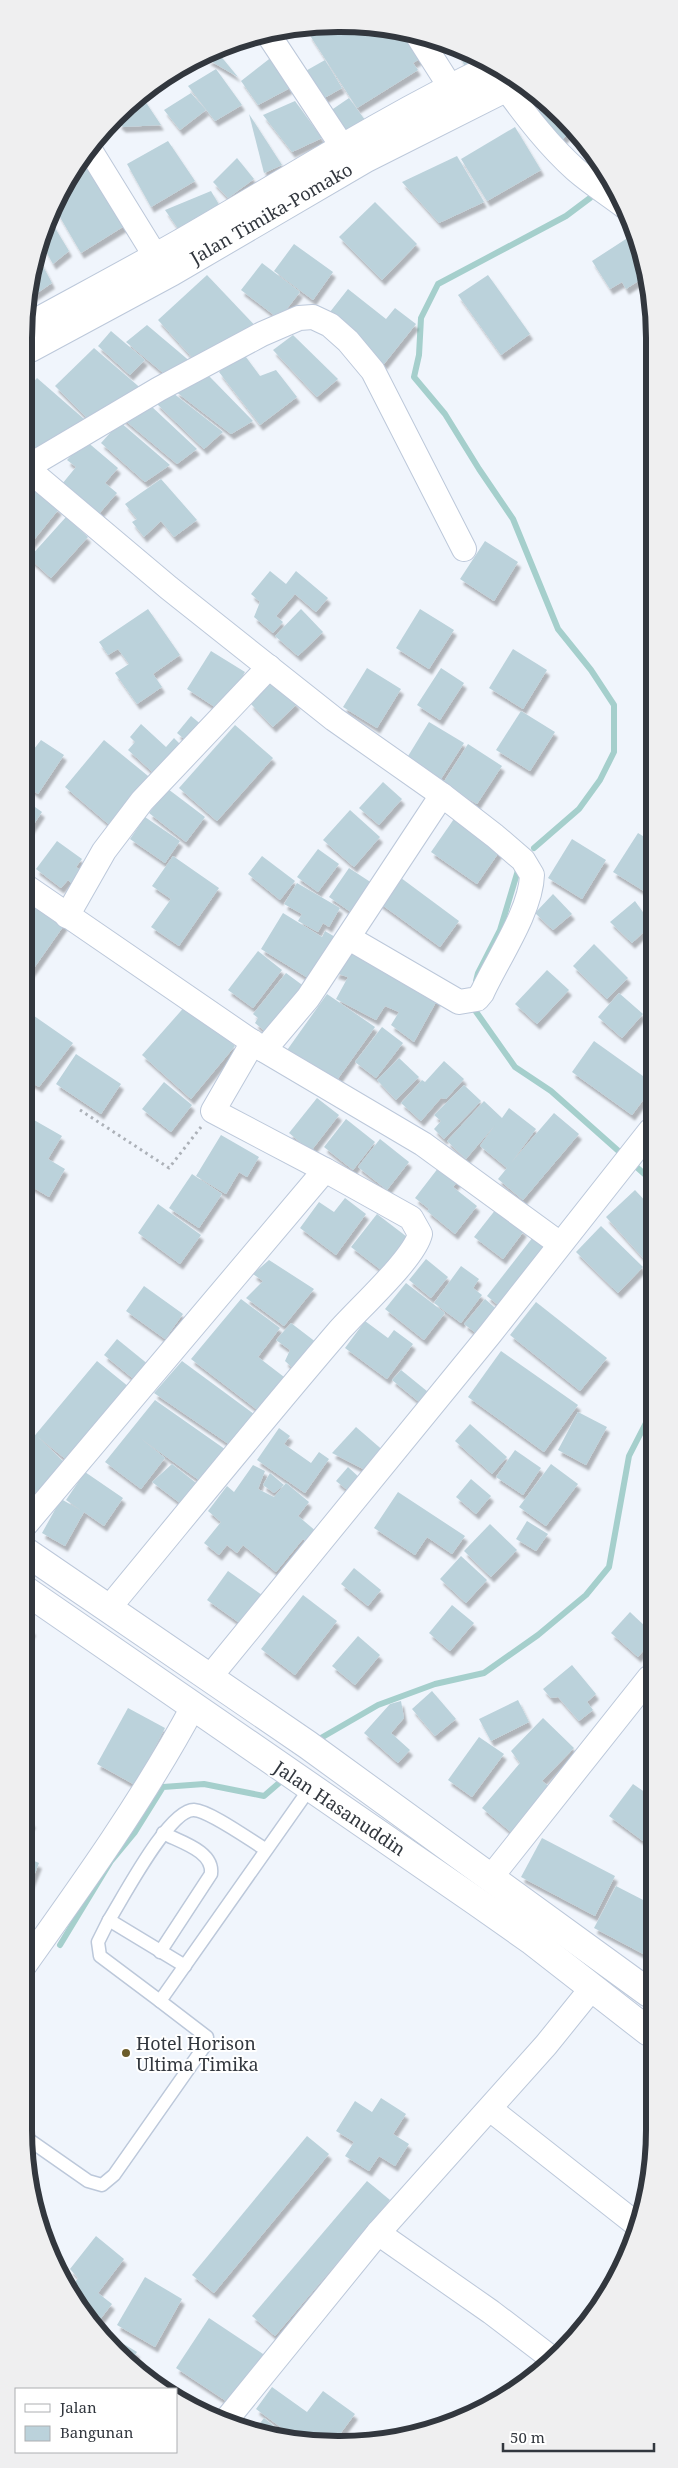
<svg xmlns="http://www.w3.org/2000/svg" width="678" height="2468" viewBox="0 0 678 2468" font-family="'Noto Serif',serif">
<style>
.lines{fill:none;stroke-linecap:round;stroke-linejoin:round}
.stream{stroke:#a5cfcc;stroke-width:6}
.building{fill:#bbd2db;filter:url(#shadow)}
.lane-casing{stroke:#bcc8da;stroke-width:15}
.street-casing{stroke:#bcc8da;stroke-width:26}
.secondary-casing{stroke:#bcc8da;stroke-width:30}
.highway-casing{stroke:#bcc8da;stroke-width:30}
.path{stroke:#acb1b8;stroke-width:3;stroke-dasharray:2.5 4;stroke-linecap:butt}
.lane{stroke:#fff;stroke-width:12}
.street{stroke:#fff;stroke-width:24}
.secondary{stroke:#fff;stroke-width:28}
.highway{stroke:#fff;stroke-width:28}
.poi-dot{fill:#6c5d2a;stroke:#fff;stroke-width:2}
.labels{text-anchor:middle;dominant-baseline:central;stroke-width:4;stroke-linejoin:round;paint-order:stroke}
.street-label{font-size:18px;fill:#32373e;stroke:#fff}
.poi-label{font-size:18px;fill:#32373e;stroke:#fff;text-anchor:start}
.rim{fill:none;stroke:#32373e;stroke-width:6}
</style>
<defs>
<filter id="shadow"><feDropShadow dx="3" dy="5.5" stdDeviation="1" flood-color="#0004"/></filter>
</defs>
<rect width="100%" height="100%" fill="#f0f5fc"/>
<g class="lines">
<g class="stream">
<path d="M534,848L579,809L600,780L614,752V705L591,670L558,629L513,519L479,469L445,414L414,377L419,355L421,318L438,284L566,216L590,198"/>
<path d="M476,981L478,973L500,930L519,867"/>
<path d="M472,1006L515,1067L551,1091L650,1179"/>
<path d="M314,1742L378,1705L435,1684L484,1673L538,1635L586,1595L609,1567L629,1456L650,1415"/>
<path d="M24,1928L29,1931"/>
<path d="M60,1945L111,1861L135,1832L163,1787L204,1784L264,1796L286,1777"/>
</g>
</g>
<g class="building">
<path d="M316,30H400L413,34L426,55L413,63L418,70L357,108L309,34Z"/>
<path d="M465,52L479,56L485,61L468,72L458,53Z"/>
<path d="M219,54L238,77L207,59Z"/>
<path d="M273,56L290,88L258,105L241,81Z"/>
<path d="M325,60L342,88L319,101L302,73Z"/>
<path d="M216,69L242,105L215,121L188,86Z"/>
<path d="M191,93L206,110L180,130L164,110Z"/>
<path d="M143,98L161,125L123,127L118,123Z"/>
<path d="M349,98L365,120L346,133L330,111Z"/>
<path d="M295,101L322,138L292,152L263,115Z"/>
<path d="M545,104L562,116L572,130L559,143L533,115Z"/>
<path d="M249,114L282,165L264,173Z"/>
<path d="M515,127L541,170L487,201L461,159Z"/>
<path d="M168,141L195,181L151,207L127,164Z"/>
<path d="M457,156L484,202L439,223L402,182Z"/>
<path d="M237,158L254,179L228,198L213,182Z"/>
<path d="M89,167L126,225L81,253L57,212L71,177Z"/>
<path d="M211,191L221,208L179,230L165,210Z"/>
<path d="M375,202L417,244L382,280L339,237Z"/>
<path d="M52,223L69,251L53,264L43,246Z"/>
<path d="M629,237L637,249L642,265L637,268L643,278L626,289L622,282L610,289L592,261Z"/>
<path d="M294,244L333,272L313,300L274,271Z"/>
<path d="M38,257L52,283L30,298V278Z"/>
<path d="M262,263L300,292L279,319L241,290Z"/>
<path d="M207,275L260,331L198,364L158,320Z"/>
<path d="M488,275L530,334L501,355L458,295Z"/>
<path d="M348,289L386,319L395,308L416,324L384,364L326,317Z"/>
<path d="M147,325L192,363L168,377L126,342Z"/>
<path d="M111,331L145,360L130,375L98,346Z"/>
<path d="M293,335L338,379L317,397L273,350Z"/>
<path d="M94,348L144,391L92,423L55,386Z"/>
<path d="M243,353L260,376L276,370L297,397L260,425L219,372Z"/>
<path d="M209,376L253,421L231,434L175,391Z"/>
<path d="M37,378L91,425L29,459V387Z"/>
<path d="M173,393L223,432L204,449L156,403Z"/>
<path d="M150,405L197,449L177,464L121,417Z"/>
<path d="M120,422L170,465L145,482L101,443Z"/>
<path d="M85,440L118,468L105,483L117,493L98,515L62,484L76,467L67,460Z"/>
<path d="M161,479L197,520L174,537L161,521L144,537L132,522L137,519L125,504Z"/>
<path d="M34,490L59,509L29,546V497Z"/>
<path d="M66,517L88,537L51,578L29,558Z"/>
<path d="M485,541L518,562L494,601L460,579Z"/>
<path d="M270,571L286,584L296,571L328,598L316,612L295,594L276,616L283,622L273,633L254,617L260,602L251,594Z"/>
<path d="M148,609L180,655L153,674L162,687L137,704L115,673L129,664L118,649L108,655L99,642Z"/>
<path d="M301,609L323,632L298,656L275,636Z"/>
<path d="M420,609L454,630L429,669L396,648Z"/>
<path d="M513,649L547,670L523,709L489,688Z"/>
<path d="M211,651L245,672L221,711L187,689Z"/>
<path d="M367,668L401,689L377,728L343,707Z"/>
<path d="M441,668L464,683L440,720L417,705Z"/>
<path d="M274,680L297,704L273,727L250,703Z"/>
<path d="M521,711L555,732L530,771L496,750Z"/>
<path d="M191,716L203,726L189,743L177,733Z"/>
<path d="M429,722L464,743L439,782L405,761Z"/>
<path d="M141,724L166,747L174,738L185,749L159,778L128,750L135,742L130,737Z"/>
<path d="M235,725L273,758L217,821L179,788Z"/>
<path d="M41,740L64,755L38,794L28,787V745L34,749Z"/>
<path d="M104,740L153,780L113,828L65,787Z"/>
<path d="M468,744L502,766L477,804L443,783Z"/>
<path d="M383,782L402,799L379,825L359,808Z"/>
<path d="M168,789L205,817L186,842L149,813Z"/>
<path d="M28,802L42,812L28,833Z"/>
<path d="M350,810L380,837L354,867L323,840Z"/>
<path d="M456,816L502,848L477,884L431,852Z"/>
<path d="M145,817L180,841L165,863L130,839Z"/>
<path d="M638,833L651,841V888L647,893L613,872Z"/>
<path d="M572,839L606,860L582,899L548,878Z"/>
<path d="M57,841L82,859L76,867L80,870L71,883L68,880L61,888L36,869Z"/>
<path d="M318,849L339,864L318,892L297,877Z"/>
<path d="M173,856L219,888L179,946L151,927L171,899L152,886Z"/>
<path d="M262,856L295,881L280,900L248,874Z"/>
<path d="M349,868L378,887L358,917L329,897Z"/>
<path d="M397,875L459,921L440,947L378,902Z"/>
<path d="M297,883L340,908L329,927L323,923L318,932L298,921L302,914L284,904Z"/>
<path d="M553,894L572,914L553,930L535,913Z"/>
<path d="M28,898L65,924L27,978Z"/>
<path d="M635,901L650,922V926L632,943L610,922Z"/>
<path d="M283,913L322,937L325,931L342,941L316,983L261,949Z"/>
<path d="M594,944L628,978L607,999L573,966Z"/>
<path d="M351,949L440,995L414,1042L391,1025L399,1012L385,1006L376,1020L336,999L348,977L335,973Z"/>
<path d="M258,951L282,970L253,1008L228,990Z"/>
<path d="M547,970L569,990L537,1024L515,1004Z"/>
<path d="M286,973L309,990L272,1037L255,1023L258,1018L253,1014Z"/>
<path d="M619,993L643,1014L650,1004V1019L643,1014L622,1038L598,1017Z"/>
<path d="M327,994L375,1027L332,1087L285,1053Z"/>
<path d="M187,1004L235,1046L191,1099L142,1055Z"/>
<path d="M27,1011L73,1043L39,1087L27,1080Z"/>
<path d="M382,1027L403,1043L376,1078L355,1062Z"/>
<path d="M594,1041L650,1081V1091L632,1115L572,1072Z"/>
<path d="M76,1054L121,1084L101,1114L56,1084Z"/>
<path d="M399,1058L419,1077L396,1100L377,1080Z"/>
<path d="M444,1061L464,1079L446,1099L441,1098L421,1121L401,1103L422,1080L425,1082Z"/>
<path d="M164,1082L192,1105L171,1132L142,1109Z"/>
<path d="M464,1085L481,1101L444,1139L434,1129L441,1121L434,1115Z"/>
<path d="M317,1098L339,1115L311,1151L289,1133Z"/>
<path d="M484,1101L502,1118L509,1108L536,1129L511,1163L554,1113L579,1134L523,1200L498,1179L507,1168L480,1146L495,1125L466,1159L447,1141Z"/>
<path d="M27,1116L62,1136L48,1159L65,1169L49,1197L27,1184Z"/>
<path d="M346,1119L375,1142L353,1170L324,1147Z"/>
<path d="M221,1135L259,1157L247,1177L239,1172L226,1194L196,1176Z"/>
<path d="M380,1139L409,1162L387,1190L358,1167Z"/>
<path d="M442,1163L461,1177L453,1187L477,1206L455,1234L427,1211L429,1209L415,1198Z"/>
<path d="M192,1174L222,1194L199,1228L169,1208Z"/>
<path d="M635,1190L650,1206V1252L643,1258L606,1217Z"/>
<path d="M345,1198L366,1214L336,1255L300,1228L319,1202L334,1212Z"/>
<path d="M158,1204L201,1235L180,1264L138,1233Z"/>
<path d="M496,1209L524,1231L503,1259L474,1237Z"/>
<path d="M377,1214L411,1240L385,1273L351,1247Z"/>
<path d="M601,1226L643,1267L618,1293L576,1252Z"/>
<path d="M533,1237L550,1250L503,1309L487,1296Z"/>
<path d="M426,1259L448,1277L431,1298L409,1280Z"/>
<path d="M269,1260L314,1289L284,1326L246,1298L263,1281L253,1274Z"/>
<path d="M461,1266L479,1279L473,1288L482,1295L461,1323L434,1303Z"/>
<path d="M406,1283L445,1313L424,1340L385,1309Z"/>
<path d="M144,1286L183,1314L165,1339L126,1311Z"/>
<path d="M241,1299L280,1328L258,1357L288,1380L260,1412L191,1359Z"/>
<path d="M485,1299L501,1313L481,1337L464,1324Z"/>
<path d="M536,1302L607,1358L580,1391L510,1335Z"/>
<path d="M365,1321L388,1338L394,1330L413,1344L387,1379L345,1348Z"/>
<path d="M291,1323L321,1346L298,1373L285,1361L290,1350L276,1340Z"/>
<path d="M117,1339L149,1365L136,1381L104,1355Z"/>
<path d="M501,1351L578,1405L544,1452L468,1397Z"/>
<path d="M97,1361L129,1387L68,1461L38,1437L67,1465L26,1513V1446Z"/>
<path d="M182,1361L258,1417L233,1447L154,1393Z"/>
<path d="M401,1370L433,1396L424,1406L392,1380Z"/>
<path d="M155,1400L229,1452L203,1483L140,1438L165,1458L141,1489L105,1462Z"/>
<path d="M578,1412L607,1427L586,1465L558,1450Z"/>
<path d="M470,1424L507,1457L492,1474L455,1441Z"/>
<path d="M356,1427L386,1453L369,1472L332,1453Z"/>
<path d="M279,1428L290,1436L284,1444L311,1463L319,1452L329,1459L305,1493L257,1460Z"/>
<path d="M515,1450L541,1468L523,1495L496,1477Z"/>
<path d="M172,1464L200,1486L184,1506L152,1482Z"/>
<path d="M551,1464L578,1484L546,1526L519,1507Z"/>
<path d="M253,1465L265,1471L258,1489L274,1497L286,1483L309,1502L298,1516L317,1532L308,1543L303,1539L276,1572L243,1545L237,1553L227,1545L219,1555L204,1543L221,1522L208,1511L227,1486L234,1492Z"/>
<path d="M348,1467L362,1480L351,1493L336,1481Z"/>
<path d="M85,1472L123,1498L104,1526L84,1512L65,1546L42,1533L61,1499L82,1511L66,1500Z"/>
<path d="M270,1473L284,1485L274,1493L263,1485Z"/>
<path d="M471,1479L491,1496L476,1514L456,1497Z"/>
<path d="M398,1492L465,1536L452,1554L427,1537L415,1555L374,1528Z"/>
<path d="M527,1521L548,1534L536,1551L516,1539Z"/>
<path d="M490,1524L517,1550L491,1577L464,1551Z"/>
<path d="M461,1556L487,1580L466,1603L440,1579Z"/>
<path d="M354,1568L381,1590L368,1606L341,1584Z"/>
<path d="M228,1571L262,1595L241,1624L207,1600Z"/>
<path d="M303,1595L337,1621L295,1675L261,1649Z"/>
<path d="M452,1605L474,1623L450,1651L429,1633Z"/>
<path d="M630,1612L649,1630V1644L638,1657L611,1633Z"/>
<path d="M25,1626L33,1630L25,1644Z"/>
<path d="M358,1636L380,1655L355,1685L332,1666Z"/>
<path d="M572,1665L596,1694L587,1702L593,1710L579,1721L558,1697L551,1698L543,1689Z"/>
<path d="M432,1691L456,1719L435,1736L412,1709Z"/>
<path d="M518,1700L529,1722L491,1741L479,1719Z"/>
<path d="M401,1701L404,1718L391,1733L410,1750L398,1763L364,1733L390,1704Z"/>
<path d="M128,1708L165,1728L135,1785L97,1764Z"/>
<path d="M543,1718L574,1748L542,1781L550,1787L512,1833L482,1808L520,1763L511,1751Z"/>
<path d="M479,1737L504,1754L472,1797L448,1780Z"/>
<path d="M633,1784L649,1795V1841L647,1844L609,1816Z"/>
<path d="M25,1814L33,1823L25,1830Z"/>
<path d="M542,1838L615,1876L595,1916L521,1877Z"/>
<path d="M25,1857L39,1863L26,1896H25Z"/>
<path d="M616,1886L649,1903V1957L594,1928Z"/>
<path d="M381,2098L406,2114L393,2134L409,2144L395,2166L379,2156L369,2171L345,2156L354,2142L336,2131L355,2101L372,2112Z"/>
<path d="M307,2136L329,2154L214,2293L192,2275Z"/>
<path d="M367,2181L390,2200L275,2336L252,2316Z"/>
<path d="M96,2236L124,2259L98,2293L112,2304L95,2326L71,2288L78,2278L70,2269Z"/>
<path d="M145,2277L182,2299L155,2347L117,2325Z"/>
<path d="M209,2318L266,2356L232,2405L176,2368Z"/>
<path d="M109,2335L137,2352L132,2360L106,2340Z"/>
<path d="M272,2387L307,2412L323,2391L355,2414L334,2442L318,2444L294,2437L256,2409Z"/>
<path d="M264,2418L285,2435L257,2427Z"/>
</g>
<g class="lines">
<defs>
<g id="lane">
<path d="M109,1920L98,1942L100,1956L160,2001"/>
<path d="M160,1952L211,1874C214,1851 180,1842 163,1833"/>
<path d="M185,1966L109,1920C123,1898 169,1809 194,1810C210,1811 250,1840 265,1849"/>
<path d="M25,2137L88,2181L102,2185L114,2175L206,2044L207,2037L160,2001L310,1788"/>
</g>
<g id="street">
<path d="M268,34L342,146"/>
<path d="M418,36L451,88"/>
<path d="M505,87C527,117 549,146 576,170C591,183 608,194 624,206"/>
<path d="M90,150L156,257"/>
<path d="M29,466L159,389L262,334L299,318L313,317L330,325L348,341L373,371L464,549"/>
<path d="M29,470L169,588L334,719L442,795L495,836L523,860L532,875C531,911 497,960 482,993L477,999L459,1002L349,938"/>
<path d="M28,888L264,1050L423,1144L560,1244"/>
<path d="M67,916L104,851L142,801L269,667"/>
<path d="M264,1050L308,998L442,795"/>
<path d="M26,1524L325,1170"/>
<path d="M108,1609C185,1516 260,1423 338,1332C357,1310 414,1259 420,1234L411,1218L325,1170L213,1111L253,1042"/>
<path d="M209,1678L490,1334L650,1131"/>
<path d="M491,1877L649,1678"/>
<path d="M24,1966C84,1882 144,1798 193,1707"/>
<path d="M490,2109L636,2224"/>
<path d="M378,2233L546,2045L592,1988"/>
<path d="M227,2419L378,2233L491,2312L550,2357"/>
</g>
<g id="secondary">
<path d="M26,1552L308,1745L649,1993"/>
<path d="M25,1590L477,1902L531,1940L649,2032"/>
</g>
<g id="highway">
<path d="M30,326C81,298 132,271 183,242C287,182 385,119 494,67"/>
<path d="M30,348L171,272L366,158L515,83"/>
</g>
</defs>
<use href="#lane" class="lane-casing"/>
<use href="#street" class="street-casing"/>
<use href="#secondary" class="secondary-casing"/>
<use href="#highway" class="highway-casing"/>
<path class="path" d="M80,1110L169,1168L201,1127"/>
<use href="#lane" class="lane"/>
<use href="#street" class="street"/>
<use href="#secondary" class="secondary"/>
<use href="#highway" class="highway"/>
</g>
<circle class="poi-dot" cx="126" cy="2053" r="5"/>
<g class="labels">
<g class="street-label">
<text transform="translate(271 213) rotate(-30)">Jalan Timika-Pomako</text>
<text transform="translate(340 1808) rotate(34)">Jalan Hasanuddin</text>
</g>
<g class="poi-label">
<text x="136" y="2043">Hotel Horison<tspan x="136" dy="21">Ultima Timika</tspan></text>
</g>
</g>
<path d="M0 0H678V2468H0ZM338 32H340A306 306 0 0 1 646 338V2130A306 306 0 0 1 340 2436H338A306 306 0 0 1 32 2130V338A306 306 0 0 1 338 32Z" fill="#efeff0" fill-rule="evenodd"/>
<path class="rim" d="M338 32H340A306 306 0 0 1 646 338V2130A306 306 0 0 1 340 2436H338A306 306 0 0 1 32 2130V338A306 306 0 0 1 338 32Z"/>
<rect x="15" y="2388" width="162" height="65" fill="#ffffff" stroke="#adafb2"/>
<rect x="25" y="2404" width="25" height="8" fill="#ffffff" stroke="#adafb2"/>
<text x="60" y="2413" font-size="15" fill="#32373e">Jalan</text>
<rect x="25" y="2426" width="25" height="15" fill="#bbd2db" stroke="#adafb2"/>
<text x="60" y="2438" font-size="15" fill="#32373e">Bangunan</text>
<path d="M503 2443v8h151v-8" fill="none" stroke="#32373e" stroke-width="2.5"/>
<text x="510" y="2443" font-size="15" fill="#32373e" stroke="#ffffff" stroke-width="4" paint-order="stroke">50 m</text>
</svg>
